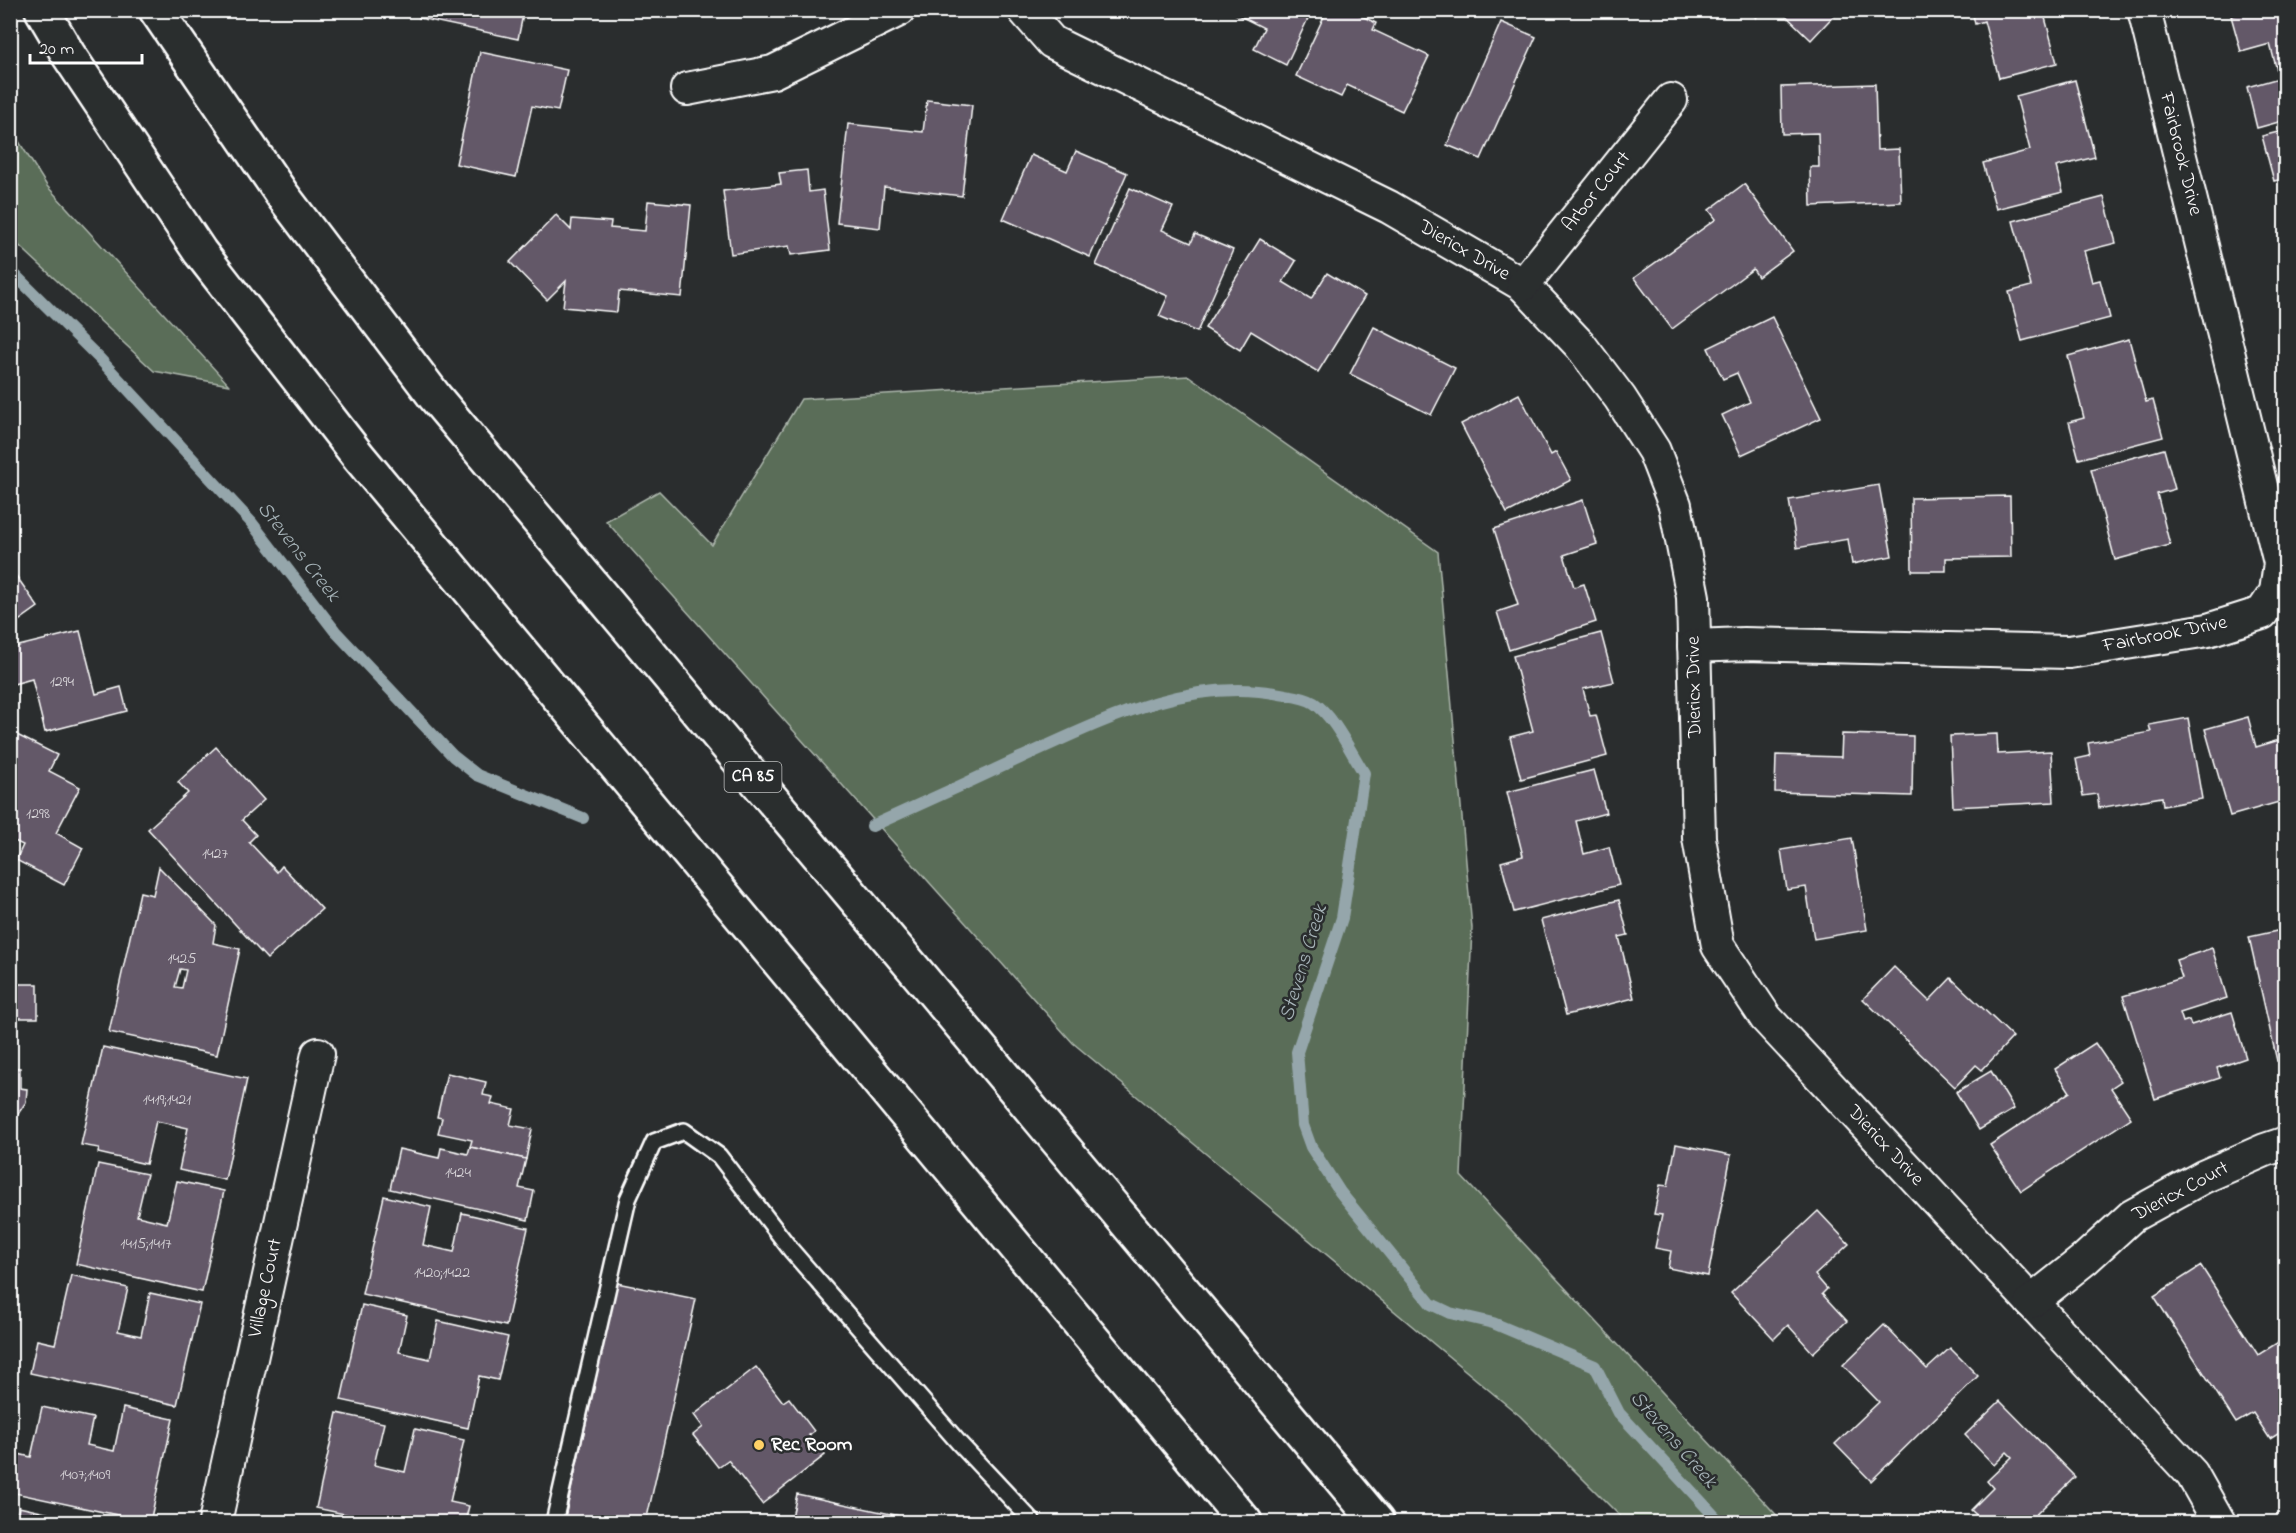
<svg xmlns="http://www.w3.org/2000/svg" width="2296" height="1533" viewBox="0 0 2296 1533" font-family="'Indie Flower',sans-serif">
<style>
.green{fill:#5a6d58;stroke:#acb6ac;stroke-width:1.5}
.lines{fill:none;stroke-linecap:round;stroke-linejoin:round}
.stream{stroke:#95a6ab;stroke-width:12}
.building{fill:#635867;stroke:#fff;stroke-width:1.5;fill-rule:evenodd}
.lane-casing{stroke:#fff;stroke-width:20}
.street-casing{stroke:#fff;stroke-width:36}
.highway-casing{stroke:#fff;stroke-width:38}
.lane{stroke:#2a2d2e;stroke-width:15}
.street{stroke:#2a2d2e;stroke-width:32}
.highway{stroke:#2a2d2e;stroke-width:33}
.poi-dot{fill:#ffd166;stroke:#2a2d2e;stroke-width:2}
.labels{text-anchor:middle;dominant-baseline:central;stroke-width:5;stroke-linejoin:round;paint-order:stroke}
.number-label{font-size:16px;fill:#d8d5d9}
.shield{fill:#2a2d2e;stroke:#bfc0c0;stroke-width:1.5}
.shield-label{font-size:18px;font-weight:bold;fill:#fff}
.street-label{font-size:20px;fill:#fff;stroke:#2a2d2e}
.poi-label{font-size:20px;font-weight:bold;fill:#fff;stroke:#2a2d2e;text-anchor:start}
.water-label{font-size:21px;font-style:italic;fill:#a7b4b9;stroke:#2a2d2e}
</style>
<rect width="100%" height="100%" fill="#2a2d2e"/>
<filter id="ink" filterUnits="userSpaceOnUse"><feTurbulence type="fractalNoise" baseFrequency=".0167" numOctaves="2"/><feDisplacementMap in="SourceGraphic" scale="12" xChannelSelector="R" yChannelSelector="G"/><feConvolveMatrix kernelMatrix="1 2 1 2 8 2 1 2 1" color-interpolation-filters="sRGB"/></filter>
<g filter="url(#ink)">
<g class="green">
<path d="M11,129L47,186L229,385L154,371L11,238Z"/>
<path d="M1189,376L1438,552L1472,928L1461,1176L1783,1522H1626L1520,1416L1073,1043L606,521L659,491L712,545L801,399Z"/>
</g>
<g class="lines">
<g class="stream">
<path d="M10,270L99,358L251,522L335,631L453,756L477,775L583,818"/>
<path d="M872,826C921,804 971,781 1020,758C1102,721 1188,676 1280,694C1291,696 1305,697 1314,703C1334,716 1351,753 1364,773L1342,918L1297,1052L1303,1125L1311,1147L1340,1192L1431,1304L1450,1313L1493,1323L1595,1366L1619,1413L1720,1522"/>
</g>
</g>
<g class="building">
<path d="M344,10H371L370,15Z"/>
<path d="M421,10H524L518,39L419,18Z"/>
<path d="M1228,10H1312L1286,65L1254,49L1264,28Z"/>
<path d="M1327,10H1350L1376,23L1373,30L1429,56L1402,111L1347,85L1341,97L1296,76Z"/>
<path d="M1748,10H1763L1756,18Z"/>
<path d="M1780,10H1839L1811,40Z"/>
<path d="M1972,10H2043L2057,63L1999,78L1984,21L1975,24Z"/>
<path d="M2253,10H2286V120L2257,128L2247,87L2279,78L2270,44L2241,52L2231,16Z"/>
<path d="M1501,22L1536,37L1481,159L1447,145Z"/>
<path d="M480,52L567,70L558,111L532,106L516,177L456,164Z"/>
<path d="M2075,80L2095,157L2056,167L2063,192L1996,209L1983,163L2030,150L2016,96Z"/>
<path d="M1875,84L1877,150L1899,149L1901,202L1811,206L1810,167H1819L1818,133L1782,134L1781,87Z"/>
<path d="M927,100L972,105L962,196L884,187L880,228L837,223L848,124L923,132Z"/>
<path d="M2286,130V178L2274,181L2262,136Z"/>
<path d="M1076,151L1127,173L1090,257L1003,219L1031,155L1067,171Z"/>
<path d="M807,170L809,192L823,190L830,250L791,255L789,246L731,254L723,191L781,184L779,173Z"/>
<path d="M1744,184L1793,251L1758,277L1753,269L1672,329L1634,278L1716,219L1709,210Z"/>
<path d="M1130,188L1173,207L1162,230L1191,243L1195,234L1233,250L1197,332L1159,316L1168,296L1096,265Z"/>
<path d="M2104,197L2116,243L2084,251L2092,282L2100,280L2110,318L2022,341L2009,292L2031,286L2013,221Z"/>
<path d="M648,201L691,205L682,297L619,291L617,312L563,307L566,281L547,300L510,262L556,215L571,230L572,219L611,222L610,228L645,231Z"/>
<path d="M1260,239L1296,261L1283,282L1311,299L1327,273L1365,296L1318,372L1251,331L1240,350L1205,328Z"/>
<path d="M1772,317L1821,418L1741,455L1722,415L1750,402L1737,373L1723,379L1708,348Z"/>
<path d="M1374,327L1455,368L1431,415L1350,374Z"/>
<path d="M2129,339L2146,402L2153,400L2163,437L2079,459L2069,422L2084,418L2068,356Z"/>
<path d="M1519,394L1551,455L1556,452L1571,480L1507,513L1461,424Z"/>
<path d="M2164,449L2175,489L2157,494L2170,545L2115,560L2091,469Z"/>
<path d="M1879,485L1892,556L1852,564L1848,539L1797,548L1789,500Z"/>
<path d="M2010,496L2011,557L1946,558V571H1912L1911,498Z"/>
<path d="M1583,500L1597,544L1564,555L1574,587L1584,584L1596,622L1509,650L1497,612L1518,605L1494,529Z"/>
<path d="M10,567L38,607L10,627Z"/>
<path d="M80,631L96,694L121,687L127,711L45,732L32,679L10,685V648Z"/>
<path d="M1601,633L1614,682L1583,689L1590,716L1596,715L1607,756L1521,779L1510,737L1533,731L1513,656Z"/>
<path d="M2248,717L2256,747L2286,738V800L2230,816L2205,729Z"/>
<path d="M2188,718L2202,799L2163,806L2162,797L2099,808L2097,794L2083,796L2076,759L2090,756L2088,743L2151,732L2149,725Z"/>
<path d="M1842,734L1913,736L1912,796L1775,792L1776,755L1841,757Z"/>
<path d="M1997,734L1998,754L2051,751L2054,802L1953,807L1950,736Z"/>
<path d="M17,735L57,755L49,771L80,787L56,833L83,848L64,885L16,860L23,845L10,839V796L18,781L10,777V747Z"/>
<path d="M216,747L264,800L242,820L256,835L249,842L277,872L282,866L322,909L267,959L148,829L188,793L178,782Z"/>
<path d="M1594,770L1606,813L1576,821L1584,854L1609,847L1619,885L1514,912L1501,862L1523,856L1507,792Z"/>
<path d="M1852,838L1867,930L1814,939L1806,887L1787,890L1781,850Z"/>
<path d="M159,867L216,925L213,943L240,949L217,1055L109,1032L140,892L153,895ZM180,969L186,970L182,988L175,987Z"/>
<path d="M1619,900L1628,935L1619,937L1634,998L1566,1015L1541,920Z"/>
<path d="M2286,929V1059L2277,1061L2249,937Z"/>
<path d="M10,945H13V984H38V1018H10Z"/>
<path d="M2212,948L2227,998L2180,1013L2183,1022L2189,1020L2191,1025L2232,1012L2246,1058L2217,1068L2220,1078L2155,1099L2123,996L2182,978L2176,960Z"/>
<path d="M1894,967L1929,1001L1951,978L2013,1037L1982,1070L1976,1065L1955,1087L1863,999Z"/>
<path d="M2095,1043L2121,1081L2111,1088L2131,1118L2021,1191L1990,1145L2070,1092L2055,1069Z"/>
<path d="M103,1047L247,1079L225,1180L179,1170L188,1128L156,1121L146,1164L98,1153L99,1148L81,1145Z"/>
<path d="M10,1067L20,1068V1088L27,1089L26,1102L16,1117H10Z"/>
<path d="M1991,1071L2014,1109L1979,1130L1956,1092Z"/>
<path d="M447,1073L486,1082L483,1095L493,1097L491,1104L514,1109L510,1125L532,1129L526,1159L470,1147L472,1140L438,1133L442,1118L437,1117Z"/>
<path d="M1676,1144L1731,1155L1708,1276L1668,1268L1671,1251L1655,1248L1662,1215L1654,1214L1660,1185L1668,1186Z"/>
<path d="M470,1147L526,1159L519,1188L534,1191L528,1220L390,1189L399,1149L439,1158L441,1148L468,1154Z"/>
<path d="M98,1164L147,1174L137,1216L167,1223L177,1181L224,1191L202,1292L76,1264Z"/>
<path d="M384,1196L431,1207L423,1245L454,1252L462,1213L528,1228L506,1326L362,1294Z"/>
<path d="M1818,1211L1849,1244L1815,1275L1827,1289L1822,1294L1847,1321L1813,1353L1788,1325L1774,1339L1731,1293Z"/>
<path d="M2201,1266L2258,1355L2280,1341L2286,1350V1429L2270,1439L2253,1413L2236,1423L2154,1296Z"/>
<path d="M71,1275L128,1288L118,1331L141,1336L150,1293L200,1304L177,1405L30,1373L37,1340L55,1344Z"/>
<path d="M617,1283L696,1299L646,1522H564Z"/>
<path d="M362,1305L407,1315L399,1352L430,1359L438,1321L508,1337L498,1380L479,1376L468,1428L341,1400Z"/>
<path d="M1884,1325L1927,1369L1950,1348L1978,1376L1871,1481L1835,1444L1879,1402L1843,1365Z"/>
<path d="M756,1367L783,1402L789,1398L814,1431L809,1435L825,1455L762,1504L728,1460L718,1467L693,1435L703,1427L694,1415Z"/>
<path d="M2000,1401L2075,1477L2028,1522H1984L1971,1510L1993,1488L1987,1481L2012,1457L2007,1452L1994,1465L1965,1435Z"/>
<path d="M42,1407L93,1418L87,1445L114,1451L123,1408L173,1419L150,1522L10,1492V1452L31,1457Z"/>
<path d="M337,1413L384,1423L374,1465L405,1472L415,1429L464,1440L450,1502L469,1506L465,1522H382L316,1508Z"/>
<path d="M797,1494L905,1517L904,1522H791Z"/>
<path d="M19,1507L55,1515L53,1522H16Z"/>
</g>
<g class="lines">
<defs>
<path id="lane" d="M554,1522L628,1199L654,1142L684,1131L719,1156L791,1250L959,1443L1033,1522"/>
<g id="street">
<path d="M1024,10L1052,42L1389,207L1523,285L1580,345L1620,398L1654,451L1675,505L1693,597L1699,838L1718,946L1766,1018L2192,1474L2219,1522"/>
<path d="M687,89L773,72L899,10"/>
<path d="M1523,285L1671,100"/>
<path d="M1694,646L1744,644L2069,652L2208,630L2262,613L2276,592L2280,563L2144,10"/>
<path d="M2031,1302L2085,1259L2132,1216L2203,1177L2265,1150L2286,1143"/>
<path d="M215,1522L318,1054"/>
</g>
<g id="highway">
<path d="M42,10L68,54L200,252L359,457L1245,1522"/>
<path d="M156,10L283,196L435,397L1377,1522"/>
</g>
</defs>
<use href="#lane" class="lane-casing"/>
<use href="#street" class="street-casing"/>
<use href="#highway" class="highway-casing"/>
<use href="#lane" class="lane"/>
<use href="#street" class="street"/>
<use href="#highway" class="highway"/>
</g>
</g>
<circle class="poi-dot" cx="759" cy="1445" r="6"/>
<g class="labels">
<g class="number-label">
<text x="62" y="682">1294</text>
<text x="38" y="814">1298</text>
<text x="215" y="854">1427</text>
<text x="182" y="959">1425</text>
<text x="167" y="1100">1419;1421</text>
<text x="458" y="1173">1424</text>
<text x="146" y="1244">1415;1417</text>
<text x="442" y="1273">1420;1422</text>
<text x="85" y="1475">1407;1409</text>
</g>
<rect class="shield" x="724.5" y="762" width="57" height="30" rx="4.5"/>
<g class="shield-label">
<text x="753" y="777">CA 85</text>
</g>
<g class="street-label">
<text transform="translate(2180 154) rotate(76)">Fairbrook Drive</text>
<text transform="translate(1597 192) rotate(-51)">Arbor Court</text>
<text transform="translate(1464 251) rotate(30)">Diericx Drive</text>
<text transform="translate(2165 635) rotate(-11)">Fairbrook Drive</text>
<text transform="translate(1695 687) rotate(-91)">Diericx Drive</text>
<text transform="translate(1885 1146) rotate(47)">Diericx Drive</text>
<text transform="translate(2181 1192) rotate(-28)">Diericx Court</text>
<text transform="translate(266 1288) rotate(-78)">Village Court</text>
</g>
<g class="poi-label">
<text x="771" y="1445">Rec Room</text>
</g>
<g class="water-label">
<text transform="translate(298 552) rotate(52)">Stevens Creek</text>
<text transform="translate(1304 963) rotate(-73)">Stevens Creek</text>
<text transform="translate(1673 1440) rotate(49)">Stevens Creek</text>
</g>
</g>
<rect width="2296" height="1533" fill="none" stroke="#2a2d2e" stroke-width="36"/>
<rect x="18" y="18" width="2260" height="1497" fill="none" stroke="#fff" stroke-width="2" filter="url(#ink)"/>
<path d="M30 54v9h112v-9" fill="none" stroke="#ffffff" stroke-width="3"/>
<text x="39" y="54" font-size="18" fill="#ffffff" stroke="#2a2d2e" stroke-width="4.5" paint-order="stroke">20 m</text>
</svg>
